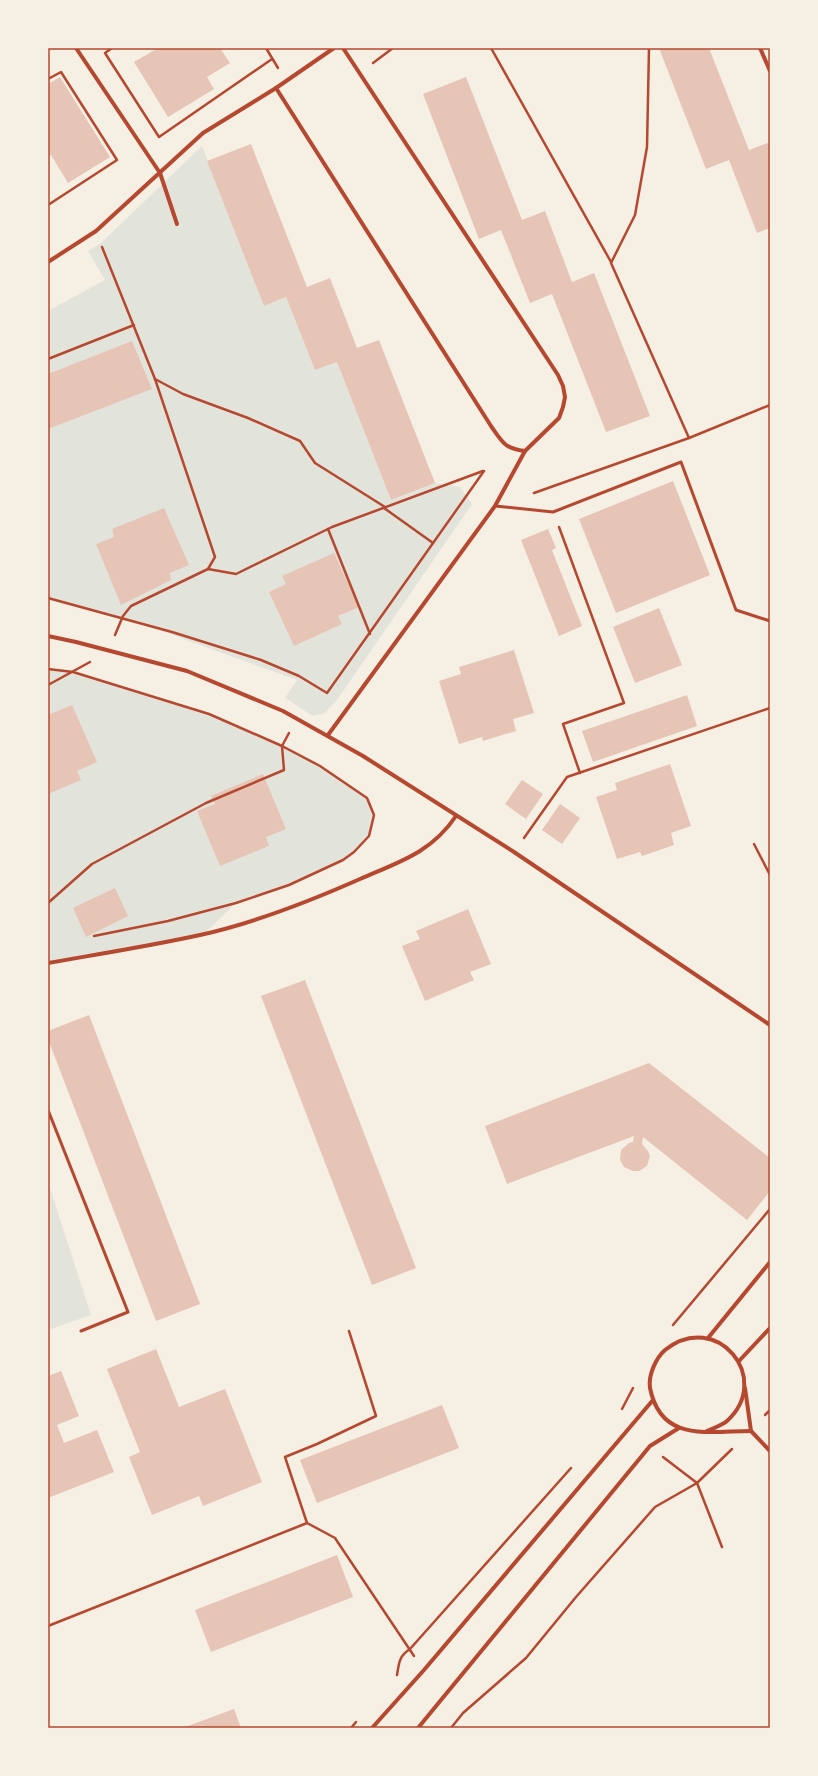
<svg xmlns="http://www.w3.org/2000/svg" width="818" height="1776" viewBox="0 0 818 1776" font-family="Spectral,serif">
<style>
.green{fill:#e2e4dc}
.building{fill:#e6c5b7}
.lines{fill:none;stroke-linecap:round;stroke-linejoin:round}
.path{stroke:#b5482f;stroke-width:2.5}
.service{stroke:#b5482f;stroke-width:3}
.minor{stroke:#b5482f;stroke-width:4}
.neatline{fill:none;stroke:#b5482f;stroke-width:1.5}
</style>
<rect width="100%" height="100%" fill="#f6efe4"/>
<g class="green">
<path d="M202,146L264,306L286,297L315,370L337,362L391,500L435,483L460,487L472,504L337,700L325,713L313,716L285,698L297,680L153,628L48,599V311L105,280L88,251L101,243Z"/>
<path d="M48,669L73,672L209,714L282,746L320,766L367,798L374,815L369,836L354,852L343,860L289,885L236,903L204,934L48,963Z"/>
<path d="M48,1182L91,1315L48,1330Z"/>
</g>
<g class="building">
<path d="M158,48H220L230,63L207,77L214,89L168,117L134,62Z"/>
<path d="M659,48H709L749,150L770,142V228L757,233L729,160L706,169Z"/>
<path d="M60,77L110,157L68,183L51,155L48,156V84Z"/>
<path d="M466,77L522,220L545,211L572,282L594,273L650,416L606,432L552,294L530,303L501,230L479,239L423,94Z"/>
<path d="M251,144L307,287L330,278L357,348L379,340L435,483L391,500L337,362L315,370L286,297L264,306L207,161Z"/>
<path d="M132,341L152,389L48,429V374Z"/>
<path d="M673,481L710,575L616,613L579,519Z"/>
<path d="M164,508L189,565L170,573L171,580L121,605L96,544L114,537L112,529Z"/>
<path d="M548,529L556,548L552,550L582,626L559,636L521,540Z"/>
<path d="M334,553L359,607L338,616L342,624L294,646L269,592L286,584L282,576Z"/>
<path d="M659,608L682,665L635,683L613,627Z"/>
<path d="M514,650L534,713L513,719L516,731L483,741L482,737L459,744L439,681L461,674L459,667Z"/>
<path d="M687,695L697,726L593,762L582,731Z"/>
<path d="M72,705L97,762L77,771L81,780L48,794V715Z"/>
<path d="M670,764L691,826L671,833L674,845L642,856L640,852L617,859L596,797L617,790L615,783Z"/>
<path d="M263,774L286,829L266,837L269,846L220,866L197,811L215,804L211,796Z"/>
<path d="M522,780L543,794L526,819L505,804Z"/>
<path d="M560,804L580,818L562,844L542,830Z"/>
<path d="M115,888L128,916L86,937L73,908Z"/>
<path d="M468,909L491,964L470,972L474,980L425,1001L402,946L420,939L416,931Z"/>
<path d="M305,980L416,1268L372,1285L261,996Z"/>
<path d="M89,1015L200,1304L156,1321L48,1039V1031Z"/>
<path d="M649,1063L770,1158V1191L747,1220L643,1137L642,1144L648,1151L650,1156L647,1166L639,1171H633L624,1167L620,1160L621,1150L629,1143L633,1142L634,1136L507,1184L485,1126Z"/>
<path d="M156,1349L179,1407L225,1389L262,1482L203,1506L199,1496L152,1515L129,1457L140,1452L107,1369Z"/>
<path d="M61,1371L79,1416L57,1425L64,1443L97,1430L114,1472L48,1498V1376Z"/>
<path d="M442,1405L459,1448L317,1503L300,1460Z"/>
<path d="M337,1555L353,1597L211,1652L195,1610Z"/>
<path d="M234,1709L241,1728H182L196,1723Z"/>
</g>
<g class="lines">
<g class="path">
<path d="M112,48L105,53L159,137L272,59"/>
<path d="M266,48L278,68"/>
<path d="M491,48L611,262"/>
<path d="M649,48L647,147L635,215L611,263L689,438"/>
<path d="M373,63L393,48"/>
<path d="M48,79L61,72L117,160L48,205"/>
<path d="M102,247L155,379L215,557L208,569L131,606L123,616L115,635"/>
<path d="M48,359L134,325"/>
<path d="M155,379L183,394L248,418L300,441L315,463L385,507"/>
<path d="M534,493L689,438L770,405"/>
<path d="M384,508L433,543"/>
<path d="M559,527L624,703L563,724L580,773"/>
<path d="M328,529L370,634"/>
<path d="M208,569L236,574L332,527L483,471"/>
<path d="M48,598L172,632L261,660L299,676L327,693L484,471"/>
<path d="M48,669L73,672L209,714L282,746L320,766L367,798L374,815L369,836L354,852L343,860L289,885L236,903L168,921L94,936"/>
<path d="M48,685L90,662"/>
<path d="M524,838L567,777L770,708"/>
<path d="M754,844L770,875"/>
<path d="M48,903L92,864L206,803L284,770L282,746L289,733"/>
<path d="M673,1325L770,1209"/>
<path d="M622,1409L633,1388"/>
<path d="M765,1415L770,1410"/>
<path d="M663,1457L697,1483L722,1547"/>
<path d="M307,1523L335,1538L414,1656"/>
<path d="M48,1626L307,1523L285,1457L317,1444L376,1416L349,1331"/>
<path d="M397,1675C399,1663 399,1656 410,1649L571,1468"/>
<path d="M351,1728L356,1722"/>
<path d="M451,1728L463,1713L526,1658L576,1597L655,1507L697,1483L732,1449"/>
</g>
<g class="service">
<path d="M495,506L553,512L681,462L736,610L770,621"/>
<path d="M48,1110L128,1312L81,1331"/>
</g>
<g class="minor">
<path d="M76,48L160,173L177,224"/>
<path d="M760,48L770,71"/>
<path d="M276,88L491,426C502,442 505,449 525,451"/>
<path d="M48,262L96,231L203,133L276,88L334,48"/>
<path d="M48,636L76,642L187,671L283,711L363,756L514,852L770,1025"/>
<path d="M328,735L495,506L525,451L559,418L563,407L565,397L563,386L558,375L343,48"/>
<path d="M48,963C99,954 150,946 200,935C255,923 308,902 360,879C399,862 431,853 456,816"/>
<path d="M708,1338L770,1262"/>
<path d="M739,1361L770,1328"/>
<path d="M745,1388L751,1431L770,1451"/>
<path d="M705,1432C711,1429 721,1426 727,1421C774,1378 716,1309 665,1350C656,1358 648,1375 650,1388C661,1443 708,1431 751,1431"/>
<path d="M372,1728L424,1670L653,1400"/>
<path d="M418,1728L650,1446L679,1428"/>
</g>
</g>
<rect width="818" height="1776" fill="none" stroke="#f6efe4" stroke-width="98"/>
<rect x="49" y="49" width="720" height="1678" class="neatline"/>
</svg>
